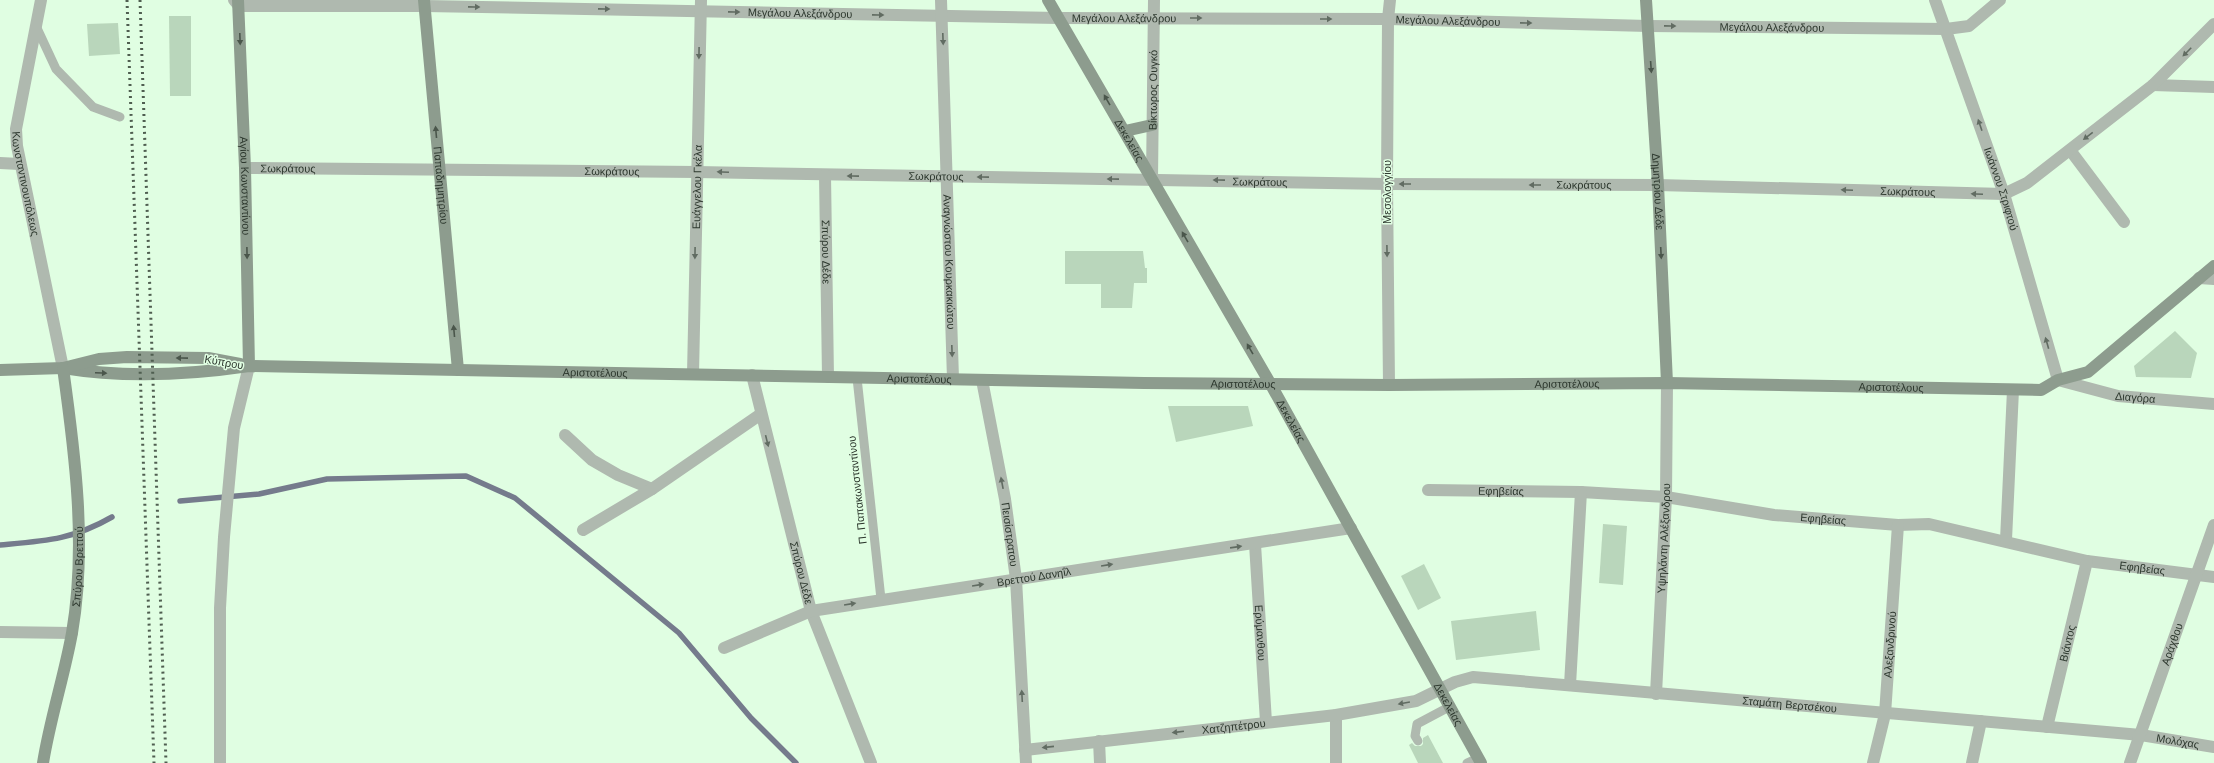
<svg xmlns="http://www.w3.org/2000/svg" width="2214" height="763" viewBox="0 0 2214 763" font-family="Helvetica,sans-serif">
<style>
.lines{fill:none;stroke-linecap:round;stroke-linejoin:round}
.stream{stroke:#757b8c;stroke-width:5.5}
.building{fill:#b9d6bb}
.lane{stroke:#afb9af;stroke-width:9}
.street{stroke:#afb9af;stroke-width:12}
.secondary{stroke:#8d9c8e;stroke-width:12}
.rail{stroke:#4f5e50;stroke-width:3;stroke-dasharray:2 4;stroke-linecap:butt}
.oneway{fill:#616c62}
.oneway2{fill:#4a564b}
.labels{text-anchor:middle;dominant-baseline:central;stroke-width:3;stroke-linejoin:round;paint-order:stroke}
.street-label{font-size:11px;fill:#2d382e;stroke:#e0fee2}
</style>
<rect width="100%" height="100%" fill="#e0fee2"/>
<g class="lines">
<g class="stream">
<path d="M180,501L259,494L327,479L466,476L515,498L679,633L751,718L796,763"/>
<path d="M0,545C45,541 72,540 112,517"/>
</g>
</g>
<g class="building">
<path d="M169,16H191V96H170Z"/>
<path d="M118,23L120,54L89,56L87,24Z"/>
<path d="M1065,251H1143L1145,268H1147V283H1134L1132,308H1101V284H1065Z"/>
<path d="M2175,331L2197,353L2191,378L2136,377L2134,366Z"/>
<path d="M1168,406H1248L1253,426L1176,442Z"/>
<path d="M1603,524L1627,526L1623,585L1599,583Z"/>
<path d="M1424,564L1441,598L1418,610L1401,576Z"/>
<path d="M1536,611L1540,650L1456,660L1451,621Z"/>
<path d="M1428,735L1443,763H1418L1409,745L1412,743L1415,746H1421L1423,744V738Z"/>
</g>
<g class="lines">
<g class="lane">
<path d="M36,26L56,69L93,107L120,117"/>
<path d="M857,378L881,599"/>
<path d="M1418,741L1415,736L1417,724L1449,707"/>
<path d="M1467,763L1478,758"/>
</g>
<g class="street">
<path id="s1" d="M41,0L16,129L17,146L63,368"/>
<path id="s2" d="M234,0L239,6H425L1059,18L1388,19L1648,26L1946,29L1969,26L2000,0"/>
<path id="s3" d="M941,0L953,379"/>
<path id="s4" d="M1935,0L2004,194L2058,380L2118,396L2214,404"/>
<path d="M2153,85L2214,87"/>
<path d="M2070,150L2124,222"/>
<path d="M0,163L20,164"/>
<path id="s5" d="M245,168L697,172L1387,184L1658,185L2004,194L2027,183L2153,85L2214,24"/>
<path id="s6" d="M825,175L828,377"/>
<path id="s7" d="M1152,179L1154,0"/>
<path d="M2199,278L2214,279"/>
<path id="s8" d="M693,374L701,0"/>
<path id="s9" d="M752,375L811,611L871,763"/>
<path id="s10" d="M982,380L1005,499L1016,579L1026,763"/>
<path d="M1389,385L1387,184L1388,19L1390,0"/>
<path d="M565,435L592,460L618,475L652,489"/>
<path id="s11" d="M1428,490L1581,492L1666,497L1774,515L1898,525L1929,524L2087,561L2214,577"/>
<path d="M583,530L652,489L761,414"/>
<path d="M2006,540L2013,390"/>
<path id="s12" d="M1255,544L1266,722"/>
<path d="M0,632L72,633"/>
<path id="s13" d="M724,648L811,611L1351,528"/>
<path d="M1570,685L1581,492"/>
<path id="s14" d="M1656,694L1666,497L1667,383"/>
<path d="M1336,715V763"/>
<path id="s15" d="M2047,727L2087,561"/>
<path d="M1099,741L1100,763"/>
<path id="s16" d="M1025,750L1336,715L1416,701L1455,682L1473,677L2141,735L2214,747"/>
<path d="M220,763V608L224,537L234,428L249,366"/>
<path id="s17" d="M1873,763L1885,714L1898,525"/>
<path d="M1972,763L1981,721"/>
<path id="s18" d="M2130,763L2214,525"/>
</g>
<g class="secondary">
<path id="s19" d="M238,0L245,168L249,366"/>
<path id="s20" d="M424,0L458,370"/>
<path id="s21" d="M1048,0L1270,383L1481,763"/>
<path id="s22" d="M1646,0L1658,185L1667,383"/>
<path d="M1125,131L1152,125"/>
<path id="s23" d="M63,368C124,378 188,375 249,366L1144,383L1389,385L1667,383L2041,390L2058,380L2088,372L2214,266"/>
<path d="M0,370L63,368L99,359L127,357L208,358L240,364"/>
<path id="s24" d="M43,763C50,719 64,677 72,633C87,546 75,454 63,368"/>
</g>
<g class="rail">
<path d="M127,0L154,763"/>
<path d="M140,0L166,763"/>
</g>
</g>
<defs><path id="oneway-solid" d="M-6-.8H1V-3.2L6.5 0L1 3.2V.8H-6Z"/></defs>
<g class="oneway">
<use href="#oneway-solid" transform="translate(474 7) rotate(1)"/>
<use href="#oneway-solid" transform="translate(604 9) rotate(1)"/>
<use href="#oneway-solid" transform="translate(734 12) rotate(1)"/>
<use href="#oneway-solid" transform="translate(878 15) rotate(1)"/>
<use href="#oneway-solid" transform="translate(1196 18)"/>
<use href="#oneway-solid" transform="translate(1326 19)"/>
<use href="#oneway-solid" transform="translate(1526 23) rotate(1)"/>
<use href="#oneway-solid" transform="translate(1670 26) rotate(1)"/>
<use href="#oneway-solid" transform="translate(943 39) rotate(88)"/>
<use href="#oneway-solid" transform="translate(2187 52) rotate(135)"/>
<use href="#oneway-solid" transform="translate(699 53) rotate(91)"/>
<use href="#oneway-solid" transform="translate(1980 125) rotate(-109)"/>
<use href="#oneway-solid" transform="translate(2088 136) rotate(142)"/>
<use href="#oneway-solid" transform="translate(723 172) rotate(-178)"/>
<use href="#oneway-solid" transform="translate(853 176) rotate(-179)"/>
<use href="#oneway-solid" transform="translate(983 177) rotate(-179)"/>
<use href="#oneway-solid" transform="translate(1113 179) rotate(-179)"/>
<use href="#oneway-solid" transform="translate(1219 180) rotate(-179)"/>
<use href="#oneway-solid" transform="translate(1405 184) rotate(-180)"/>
<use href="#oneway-solid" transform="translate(1535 185) rotate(-180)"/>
<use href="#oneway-solid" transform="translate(1847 190) rotate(-178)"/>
<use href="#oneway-solid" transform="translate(1977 194) rotate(-178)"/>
<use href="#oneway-solid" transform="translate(1387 251) rotate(89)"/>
<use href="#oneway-solid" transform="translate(695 253) rotate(91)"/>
<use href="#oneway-solid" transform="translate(2047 343) rotate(-106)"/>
<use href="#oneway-solid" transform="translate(952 351) rotate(88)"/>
<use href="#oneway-solid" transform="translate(767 441) rotate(76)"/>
<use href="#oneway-solid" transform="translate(1002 483) rotate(-101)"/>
<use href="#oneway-solid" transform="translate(1236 547) rotate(-8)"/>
<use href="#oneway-solid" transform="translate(1107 565) rotate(-9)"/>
<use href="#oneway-solid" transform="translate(978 585) rotate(-9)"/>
<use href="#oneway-solid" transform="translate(850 604) rotate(-9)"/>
<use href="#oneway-solid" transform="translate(1022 696) rotate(-93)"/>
<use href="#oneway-solid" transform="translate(1404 703) rotate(170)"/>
<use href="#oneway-solid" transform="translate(1178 732) rotate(173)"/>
<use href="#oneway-solid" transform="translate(1048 747) rotate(174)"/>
</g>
<g class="oneway2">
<use href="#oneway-solid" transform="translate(240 39) rotate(88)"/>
<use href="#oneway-solid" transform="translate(1651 67) rotate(86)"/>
<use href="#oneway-solid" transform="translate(1107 100) rotate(-120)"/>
<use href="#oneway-solid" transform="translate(436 132) rotate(-95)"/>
<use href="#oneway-solid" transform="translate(1185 237) rotate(-120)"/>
<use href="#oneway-solid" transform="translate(247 253) rotate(89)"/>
<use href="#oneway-solid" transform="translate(1661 253) rotate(87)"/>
<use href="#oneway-solid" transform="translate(454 331) rotate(-95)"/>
<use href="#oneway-solid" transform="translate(1250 349) rotate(-120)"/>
<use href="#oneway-solid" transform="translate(182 358) rotate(-179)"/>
<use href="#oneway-solid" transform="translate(101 373) rotate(2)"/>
</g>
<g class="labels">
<g class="street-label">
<text stroke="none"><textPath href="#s2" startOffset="569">Μεγάλου Αλεξάνδρου</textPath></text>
<text stroke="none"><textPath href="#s2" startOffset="893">Μεγάλου Αλεξάνδρου</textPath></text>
<text stroke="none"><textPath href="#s2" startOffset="1217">Μεγάλου Αλεξάνδρου</textPath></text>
<text stroke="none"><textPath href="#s2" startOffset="1541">Μεγάλου Αλεξάνδρου</textPath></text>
<text stroke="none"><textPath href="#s7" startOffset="89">Βίκτωρος Ουγκό</textPath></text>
<text stroke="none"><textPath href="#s21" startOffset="162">Δεκελείας</textPath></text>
<text stroke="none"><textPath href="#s5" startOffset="43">Σωκράτους</textPath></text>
<text stroke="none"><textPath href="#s5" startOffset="367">Σωκράτους</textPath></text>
<text stroke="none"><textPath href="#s5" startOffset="691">Σωκράτους</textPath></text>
<text stroke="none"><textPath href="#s5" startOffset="1015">Σωκράτους</textPath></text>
<text stroke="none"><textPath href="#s1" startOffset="187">Κωνσταντινουπόλεως</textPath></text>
<text stroke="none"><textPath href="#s20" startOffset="186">Παπαδημητρίου</textPath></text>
<text stroke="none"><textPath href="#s5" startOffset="1339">Σωκράτους</textPath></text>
<text stroke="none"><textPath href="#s19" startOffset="186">Αγίου Κωνσταντίνου</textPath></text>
<text stroke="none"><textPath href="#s8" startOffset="187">Ευάγγελου Γκέλα</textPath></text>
<text stroke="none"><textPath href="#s4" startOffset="200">Ιωάννου Στριφτού</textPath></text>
<text stroke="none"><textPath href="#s22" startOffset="192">Δημητρίου Δέδε</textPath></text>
<text transform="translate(1387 192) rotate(-90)">Μεσολογγίου</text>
<text stroke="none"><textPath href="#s5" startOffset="1663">Σωκράτους</textPath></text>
<text stroke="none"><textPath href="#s6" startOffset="77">Σπύρου Δέδε</textPath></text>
<text stroke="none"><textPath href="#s3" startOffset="262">Αναγνώστου Κουρκακιώτου</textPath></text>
<text transform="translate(224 362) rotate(10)">Κύπρου</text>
<text stroke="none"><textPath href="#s23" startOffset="533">Αριστοτέλους</textPath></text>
<text stroke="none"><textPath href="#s23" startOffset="857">Αριστοτέλους</textPath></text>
<text stroke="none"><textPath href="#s23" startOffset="1181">Αριστοτέλους</textPath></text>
<text stroke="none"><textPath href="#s23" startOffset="1505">Αριστοτέλους</textPath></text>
<text stroke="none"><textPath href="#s23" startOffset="1829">Αριστοτέλους</textPath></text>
<text stroke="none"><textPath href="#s4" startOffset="479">Διαγόρα</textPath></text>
<text stroke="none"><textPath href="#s21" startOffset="486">Δεκελείας</textPath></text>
<text transform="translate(857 490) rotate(-96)">Π. Παπακωνσταντίνου</text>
<text stroke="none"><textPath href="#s11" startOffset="73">Εφηβείας</textPath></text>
<text stroke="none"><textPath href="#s11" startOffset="397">Εφηβείας</textPath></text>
<text stroke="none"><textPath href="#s10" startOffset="157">Πεισίστρατου</textPath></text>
<text stroke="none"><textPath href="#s14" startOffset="156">Υψηλάντη Αλέξανδρου</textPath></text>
<text stroke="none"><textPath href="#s24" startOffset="200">Σπύρου Βρεττού</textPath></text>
<text stroke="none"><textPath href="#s11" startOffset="721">Εφηβείας</textPath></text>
<text stroke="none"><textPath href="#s9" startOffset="204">Σπύρου Δέδε</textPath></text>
<text stroke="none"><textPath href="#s13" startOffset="320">Βρεττού Δανηΐλ</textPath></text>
<text stroke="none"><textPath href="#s12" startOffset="89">Ερύμανθου</textPath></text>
<text stroke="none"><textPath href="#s17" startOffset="120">Αλεξανδρινού</textPath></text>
<text stroke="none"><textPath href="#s15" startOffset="86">Βιάντος</textPath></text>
<text stroke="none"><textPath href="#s18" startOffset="126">Αράχθου</textPath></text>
<text stroke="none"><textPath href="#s21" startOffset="810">Δεκελείας</textPath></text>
<text stroke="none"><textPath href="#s16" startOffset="774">Σταμάτη Βερτσέκου</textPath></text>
<text stroke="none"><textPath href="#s16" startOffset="210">Χατζηπέτρου</textPath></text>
<text stroke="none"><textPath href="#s16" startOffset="1164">Μολόχας</textPath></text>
</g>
</g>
</svg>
